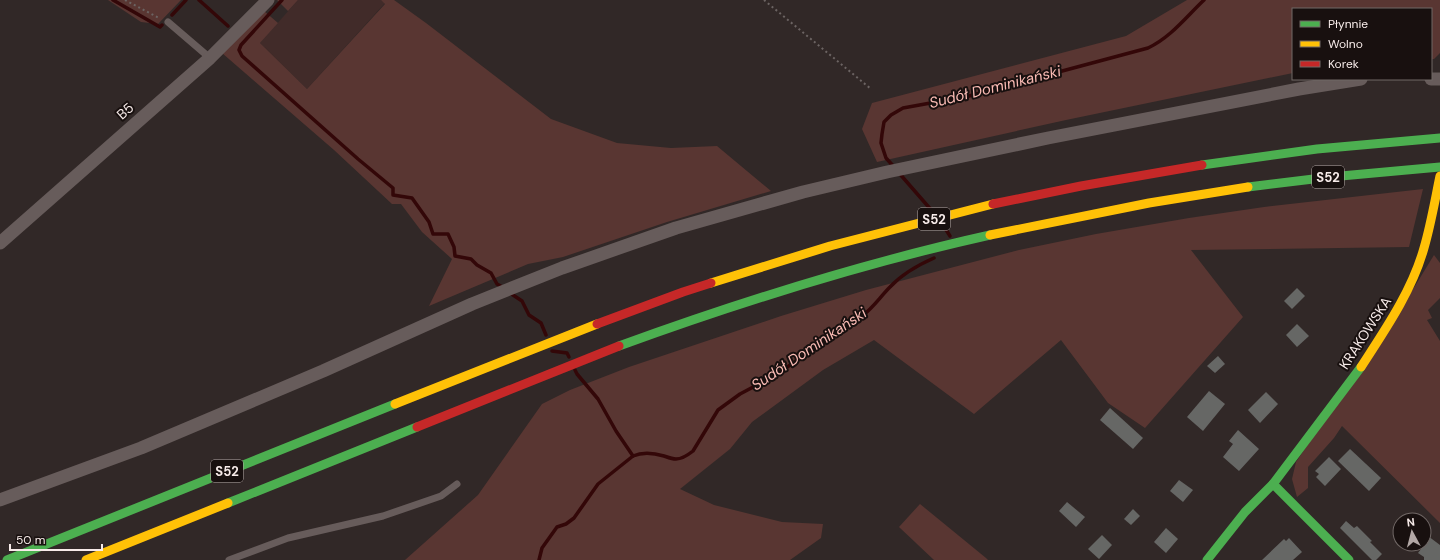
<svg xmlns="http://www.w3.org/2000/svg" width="1440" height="560" viewBox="0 0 1440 560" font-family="'DM Sans',sans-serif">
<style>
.built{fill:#412b29}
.green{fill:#593632}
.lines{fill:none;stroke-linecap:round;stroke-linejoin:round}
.stream{stroke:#330708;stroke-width:3.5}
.building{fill:#666765}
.path{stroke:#6c6463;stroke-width:2;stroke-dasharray:2 3;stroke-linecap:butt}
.lane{stroke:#675c5b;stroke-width:7}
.street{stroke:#675c5b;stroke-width:13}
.fast{stroke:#4caf50;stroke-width:9}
.slow{stroke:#ffc107;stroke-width:9}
.jam{stroke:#c62828;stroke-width:9}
.labels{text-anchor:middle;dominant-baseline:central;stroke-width:4;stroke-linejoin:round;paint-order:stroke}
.shield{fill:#18100f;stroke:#b4a9a8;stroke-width:1}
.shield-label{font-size:13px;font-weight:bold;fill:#f7ebe9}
.street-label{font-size:14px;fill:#f7ebe9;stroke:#18100f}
.water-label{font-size:15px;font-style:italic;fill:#fbbcb5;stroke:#18100f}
</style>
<rect width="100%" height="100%" fill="#312827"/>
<path class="built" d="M298,0H381L385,3L307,89L260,43Z"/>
<g class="green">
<path d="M108,0H181L158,24L141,22Z"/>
<path d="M277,0H298L288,11Z"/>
<path d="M381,0H394L426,23L551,119L617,143L671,148L717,146L771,191L667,222L563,257L528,264L429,306L452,259L422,232L401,204H392L334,150L222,53L264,11L278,23L260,43L307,89L385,4Z"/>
<path d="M1187,0H1440V53L1434,59H1431V9H1293V73L1066,120L877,162L862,129L872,103L1126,36Z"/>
<path d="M1423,189L1409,247L1191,250L1243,317L1145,428L1108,403L1061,340L974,414L874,340L823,370L752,422L730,449L680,489L714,505L782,522L823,524L821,538L790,560H405L478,495L542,404L570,390L629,367L781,316L866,290L1019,250L1096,234L1189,218L1264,207Z"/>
<path d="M1434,255L1440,263V298L1428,310L1432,318L1427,320L1440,341V523L1342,426L1334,438L1308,467V488L1297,497L1292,479L1296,462L1415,286Z"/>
<path d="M920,504L986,558L988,560H934L899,527Z"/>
</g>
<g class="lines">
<g class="stream">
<path d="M113,0L160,27L162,25"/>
<path d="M199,0L228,26"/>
<path d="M282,0L241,45L239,50L242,56L358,159L393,188V195L412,198L429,222L433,234H448L454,247L455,256L471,259L477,265L491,273L497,284L504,288"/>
<path d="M172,15L186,0"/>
<path d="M895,168L886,158L881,143L882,134L884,122L891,115L903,108L969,96L1148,48C1171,37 1186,17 1204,0"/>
<path d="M899,173L933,212"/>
<path d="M943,225L950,236"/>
<path d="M510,293L522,301L529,315L541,323L546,335"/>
<path d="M552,351L567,353L569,357"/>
<path d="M575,370L577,374L598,399L616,431L633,456"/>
<path d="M539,560L542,548L557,527L566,524L574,518L598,484L633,456C642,452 654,453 664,456C667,457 672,459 676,459C682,459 688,455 693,451L718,410L740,394L774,376L862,316C873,308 880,297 890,287C902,274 918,265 934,258"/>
</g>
</g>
<g class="building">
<path d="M1297,288L1305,296L1292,309L1284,301Z"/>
<path d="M1297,324L1309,336L1297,347L1286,335Z"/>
<path d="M1218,356L1225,364L1215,373L1207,366Z"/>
<path d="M1209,391L1225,404L1203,431L1187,417Z"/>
<path d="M1266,392L1278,404L1260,423L1248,410Z"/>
<path d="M1110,408L1143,438L1133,449L1100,420Z"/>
<path d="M1238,430L1259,449L1239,471L1223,457L1233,444L1229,441Z"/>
<path d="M1350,449L1381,478L1369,491L1338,461Z"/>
<path d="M1329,457L1341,469L1325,486L1316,477L1319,474L1315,471Z"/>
<path d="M1179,480L1193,490L1183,502L1170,491Z"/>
<path d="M1067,502L1085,517L1076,527L1059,511Z"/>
<path d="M1133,509L1140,516L1131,525L1124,519Z"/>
<path d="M1346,521L1354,528L1357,526L1372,541L1370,542L1382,554L1376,560H1372L1340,528Z"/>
<path d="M1166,528L1178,539L1166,553L1154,542Z"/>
<path d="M1424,533L1440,545V560H1424V557L1418,553L1424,545Z"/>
<path d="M1102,535L1112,545L1099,559L1088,549Z"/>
<path d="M1289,538L1302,552L1293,560H1262L1284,539L1286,541Z"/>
</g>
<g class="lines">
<g class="path">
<path d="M125,0L159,18"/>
<path d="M764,0L871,89"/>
</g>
<g class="lane">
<path d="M168,22L210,58"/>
<path d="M229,560L288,538L383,516L441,496L457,484"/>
</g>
<g class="street">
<path d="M1431,79H1440"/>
<path d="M0,243L210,58L268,0"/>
<path d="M0,500L141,448L323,371L472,304L562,268L676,228L803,192L887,172L1048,138L1299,89L1361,79"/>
</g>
<g class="fast">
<path d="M1202,165L1317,149L1440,138"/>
<path d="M1248,187L1330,177L1440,167"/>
<path d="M619,346C740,302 864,263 990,235"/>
<path d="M1273,484L1349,560"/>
<path d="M228,503L417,427"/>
<path d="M7,560L395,404"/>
<path d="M1207,560L1245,512L1273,484L1361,367"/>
</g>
<g class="slow">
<path d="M990,235L1149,203L1248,187"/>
<path d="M711,283L830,246L993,204"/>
<path d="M1361,367C1385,330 1412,291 1424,248C1431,224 1435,200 1440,176"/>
<path d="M395,404L597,324"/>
<path d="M86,560L228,503"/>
</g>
<g class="jam">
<path d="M993,204L1081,186L1202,165"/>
<path d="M597,324L683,292L711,283"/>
<path d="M417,427L619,346"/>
</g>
</g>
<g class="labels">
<g class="shield">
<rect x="1312" y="166" width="32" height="22" rx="3"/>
<rect x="918" y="208" width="32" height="22" rx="3"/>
<rect x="211" y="460" width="32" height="22" rx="3"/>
</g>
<g class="shield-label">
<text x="1328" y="177">S52</text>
<text x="934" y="219">S52</text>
<text x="227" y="471">S52</text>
</g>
<g class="street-label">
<text transform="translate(125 111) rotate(-41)">B5</text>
<text transform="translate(1365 333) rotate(-57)">KRAKOWSKA</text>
</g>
<g class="water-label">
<text transform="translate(995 87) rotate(-14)">Sudół Dominikański</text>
<text transform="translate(809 349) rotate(-34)">Sudół Dominikański</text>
</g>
</g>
<rect x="1292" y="8" width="140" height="72" fill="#18100f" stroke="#716866"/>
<rect x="1300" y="21" width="20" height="6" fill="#4caf50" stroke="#716866"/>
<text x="1328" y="28" font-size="12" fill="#f7ebe9">Płynnie</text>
<rect x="1300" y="41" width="20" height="6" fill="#ffc107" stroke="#716866"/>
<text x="1328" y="48" font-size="12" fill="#f7ebe9">Wolno</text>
<rect x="1300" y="61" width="20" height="6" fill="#c62828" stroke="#716866"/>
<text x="1328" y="68" font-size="12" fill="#f7ebe9">Korek</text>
<g transform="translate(1412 532) rotate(353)"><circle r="19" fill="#18100f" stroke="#716866"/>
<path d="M0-3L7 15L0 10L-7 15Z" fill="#b2a7a5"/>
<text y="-6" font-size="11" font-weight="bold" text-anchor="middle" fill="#f7ebe9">N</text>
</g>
<path d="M10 544v6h92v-6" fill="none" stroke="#f7ebe9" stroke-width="2"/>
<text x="16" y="544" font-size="12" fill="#f7ebe9" stroke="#18100f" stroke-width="3" paint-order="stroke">50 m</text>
</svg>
